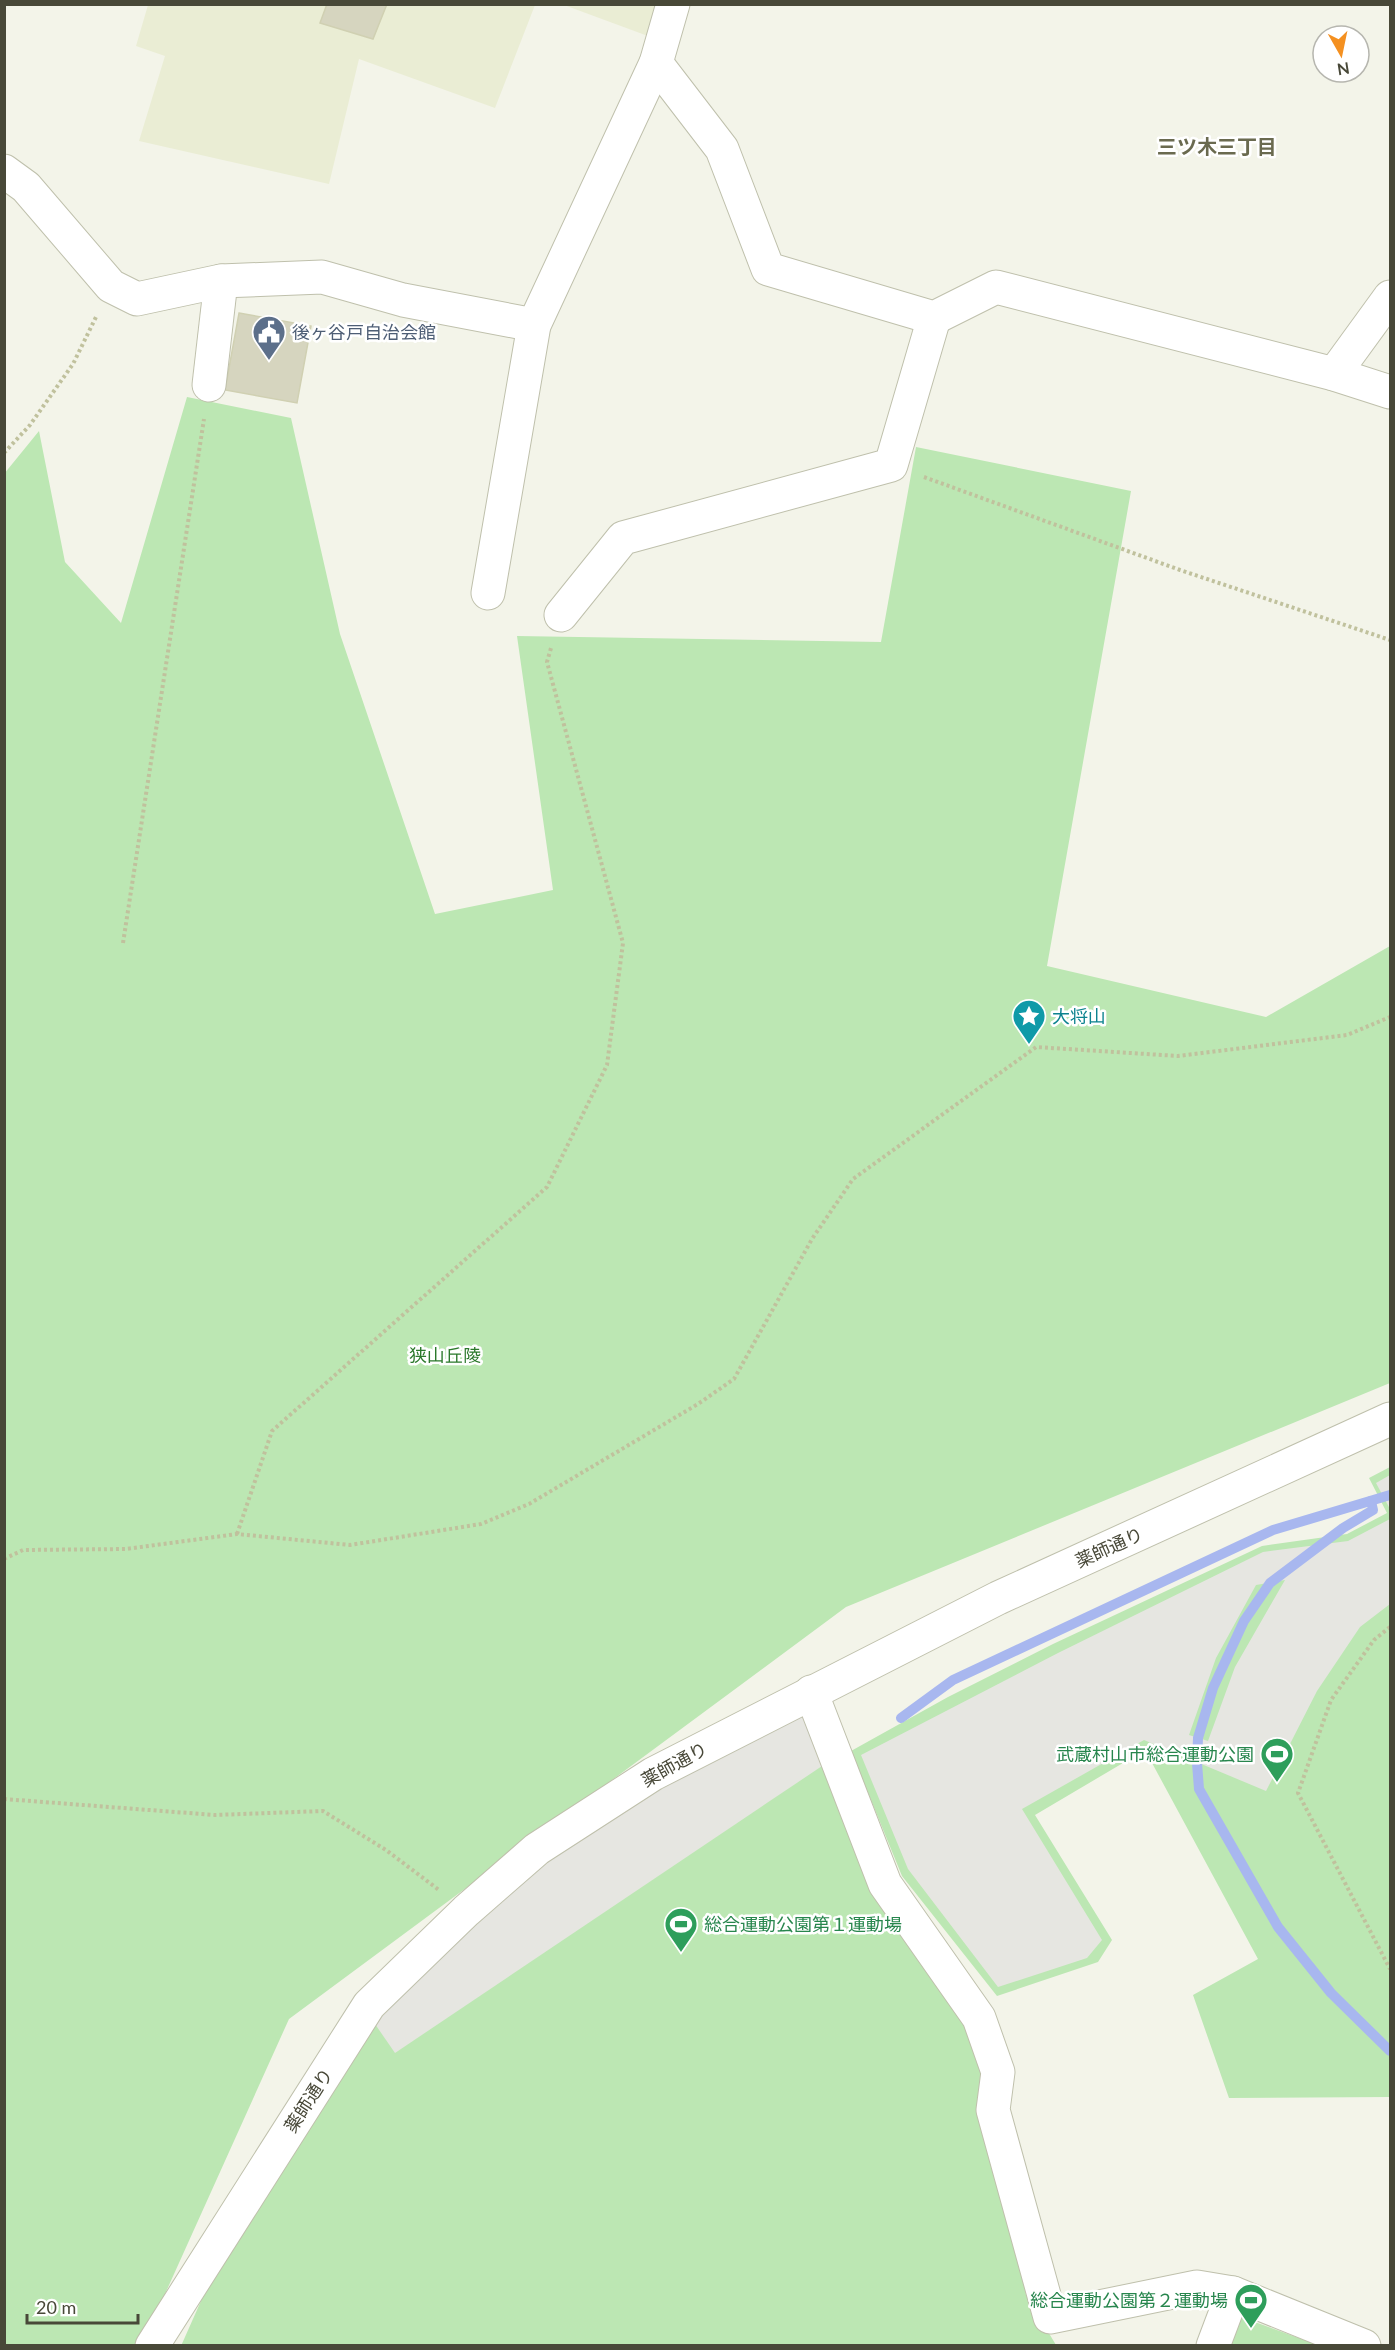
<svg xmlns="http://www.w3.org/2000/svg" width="1395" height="2350" viewBox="0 0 1395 2350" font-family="Lato,'Noto Sans JP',sans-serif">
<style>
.education{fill:#eaedd4}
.green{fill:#bce7b3}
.parking{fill:#e6e6e1;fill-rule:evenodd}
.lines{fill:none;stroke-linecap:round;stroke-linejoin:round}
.stream{stroke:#a8b7ef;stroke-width:10}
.building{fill:#d6d5bf;stroke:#d0d0b2;stroke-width:1.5}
.minor-casing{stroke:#bfc0ac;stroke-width:35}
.path{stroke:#c0c19d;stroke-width:4;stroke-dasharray:3 3;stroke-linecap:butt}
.minor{stroke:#fff;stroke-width:33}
.labels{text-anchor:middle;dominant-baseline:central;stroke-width:5;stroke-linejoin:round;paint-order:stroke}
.service-label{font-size:18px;fill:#4e5e75;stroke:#fff;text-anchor:start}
.culture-label{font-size:18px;fill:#0d838f;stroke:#fff;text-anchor:start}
.park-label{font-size:18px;fill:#2c792c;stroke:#fff}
.street-label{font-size:18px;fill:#484838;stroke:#fff}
.leisure-label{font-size:18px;fill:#27864d;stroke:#fff;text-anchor:end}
.neighbourhood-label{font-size:20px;font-weight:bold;fill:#6a6a4f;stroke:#fff}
</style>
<rect width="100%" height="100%" fill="#f3f4e9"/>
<g class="education">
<path d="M148,5H535L495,108L359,59L329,184L139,141L165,56L136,46Z"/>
<path d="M564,5H666L656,39Z"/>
</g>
<g class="green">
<path d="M187,397L291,418L340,634L435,914L553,890L517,636L881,642L916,447L1131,491L1047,966L1266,1017L1390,946V1383L846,1607L289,2019L142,2345H5L4,474L39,431L65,562L121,623Z"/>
<path d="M1390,1467V2097L1229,2098L1193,1995L1258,1959L1145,1750L1035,1815L1112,1940L1098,1962L997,1996L902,1876L851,1751L948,1697L1053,1644L1262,1546L1347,1534L1387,1513L1369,1478Z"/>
<path d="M798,1681L828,1762L970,2020L1026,2295L1056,2345L181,2346L244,2204L375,2024Z"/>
<path d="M1230,2313L1318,2345L1224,2346Z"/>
</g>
<g class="parking">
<path d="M1390,1475V1509L1376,1483Z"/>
<path d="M1390,1519V1604L1360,1627L1317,1691L1266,1791L1144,1740L1022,1809L1102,1940L1087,1958L998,1987L908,1869L861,1755L1058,1653L1263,1552L1348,1541ZM1285,1580L1235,1667L1208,1741L1189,1735L1216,1658L1256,1585Z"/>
<path d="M798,1681L828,1762L395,2053L375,2024L520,1863L659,1763Z"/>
</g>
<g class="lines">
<g class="stream">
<path d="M1371,1501L1373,1510L1343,1528L1270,1583L1244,1621L1213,1688L1198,1738L1197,1763L1199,1789L1278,1927L1331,1993L1390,2051"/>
<path d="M901,1718L953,1680L1273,1530L1390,1495"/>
</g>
</g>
<g class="building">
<path d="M327,4H387L373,39L320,23Z"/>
<path d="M239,313L311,326L297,403L225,390Z"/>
</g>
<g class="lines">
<defs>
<g id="minor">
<path d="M656,63L722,149L768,269L934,318L996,287L1334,374L1390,392"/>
<path d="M4,171L26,187L111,286L137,299L221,281L322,277L403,300L534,325"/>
<path d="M1334,374L1390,297"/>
<path d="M209,385L221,281"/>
<path d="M488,593L534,325L656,63L673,4"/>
<path d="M561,615L623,538L891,465L934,318"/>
<path d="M811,1692L885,1884L979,2018L998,2072L993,2110L1050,2317L1197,2287L1233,2293L1364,2346"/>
<path d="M152,2346L369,2005L466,1911L537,1849L653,1774L998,1598L1390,1419"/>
<path d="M1213,2346L1233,2293"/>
</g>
</defs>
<use href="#minor" class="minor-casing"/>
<g class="path">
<path d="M4,453L30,425L73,364L96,317"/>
<path d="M924,477L1180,570L1390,640"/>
<path d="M123,943L204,419"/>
<path d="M237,1534L272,1431L547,1187L607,1065L623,943L547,662L551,648"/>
<path d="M4,1559L23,1550L126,1549L237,1534L350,1545L481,1524L529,1504L698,1404L734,1379L812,1239L853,1179L1036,1047L1178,1056L1347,1035L1390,1017"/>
<path d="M1390,1627L1374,1640L1331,1700L1298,1793L1390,1969"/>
<path d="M4,1799L215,1815L323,1811L386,1850L439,1890"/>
</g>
<use href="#minor" class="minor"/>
</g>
<defs>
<symbol id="civic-pin" viewBox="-11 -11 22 30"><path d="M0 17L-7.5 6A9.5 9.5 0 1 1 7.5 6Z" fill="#5c6f8a" stroke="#fff"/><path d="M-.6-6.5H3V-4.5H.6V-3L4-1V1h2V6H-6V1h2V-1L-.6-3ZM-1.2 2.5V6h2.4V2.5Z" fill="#fff"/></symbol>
<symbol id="sight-pin" viewBox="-11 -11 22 30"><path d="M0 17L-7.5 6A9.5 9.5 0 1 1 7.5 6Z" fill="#0f9aa8" stroke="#fff"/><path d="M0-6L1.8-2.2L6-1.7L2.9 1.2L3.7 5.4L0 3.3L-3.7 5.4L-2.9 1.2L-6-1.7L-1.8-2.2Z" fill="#fff"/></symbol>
<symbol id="stadium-pin" viewBox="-11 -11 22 30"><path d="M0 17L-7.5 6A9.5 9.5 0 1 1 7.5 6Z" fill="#2e9e5b" stroke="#fff"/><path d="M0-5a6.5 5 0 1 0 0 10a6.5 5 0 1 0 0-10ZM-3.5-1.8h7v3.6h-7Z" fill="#fff"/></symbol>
</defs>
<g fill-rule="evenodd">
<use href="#civic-pin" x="250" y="313" width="38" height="52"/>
<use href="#sight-pin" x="1010" y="997" width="38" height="52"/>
<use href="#stadium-pin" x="1258" y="1735" width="38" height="52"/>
<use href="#stadium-pin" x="662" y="1905" width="38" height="52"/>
<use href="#stadium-pin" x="1232" y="2281" width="38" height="52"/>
</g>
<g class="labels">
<g class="service-label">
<text x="292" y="332">後ヶ谷戸自治会館</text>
</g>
<g class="culture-label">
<text x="1052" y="1016">大将山</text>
</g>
<g class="park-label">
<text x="445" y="1355">狭山丘陵</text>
</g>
<g class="street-label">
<text transform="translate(1109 1547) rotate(-24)">薬師通り</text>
<text transform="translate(674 1764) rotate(-29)">薬師通り</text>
<text transform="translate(308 2100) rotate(-57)">薬師通り</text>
</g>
<g class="leisure-label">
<text x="1254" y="1754">武蔵村山市総合運動公園</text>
<text x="704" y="1924" text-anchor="start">総合運動公園第１運動場</text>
<text x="1228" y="2300">総合運動公園第２運動場</text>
</g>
<g class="neighbourhood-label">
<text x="1217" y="146">三ツ木三丁目</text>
</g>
</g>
<rect width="1395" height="2350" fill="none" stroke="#484838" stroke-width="12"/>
<g transform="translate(1341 54) rotate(171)"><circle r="28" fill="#ffffff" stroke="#b6b6af" stroke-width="1.5"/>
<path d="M0-4.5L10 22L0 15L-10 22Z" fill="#f49020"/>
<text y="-9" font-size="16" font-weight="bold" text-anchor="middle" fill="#484838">N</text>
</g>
<path d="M27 2314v9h111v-9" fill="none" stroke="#484838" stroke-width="3"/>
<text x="36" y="2314" font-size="18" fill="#484838" stroke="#ffffff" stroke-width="4.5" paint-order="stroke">20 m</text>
</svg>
